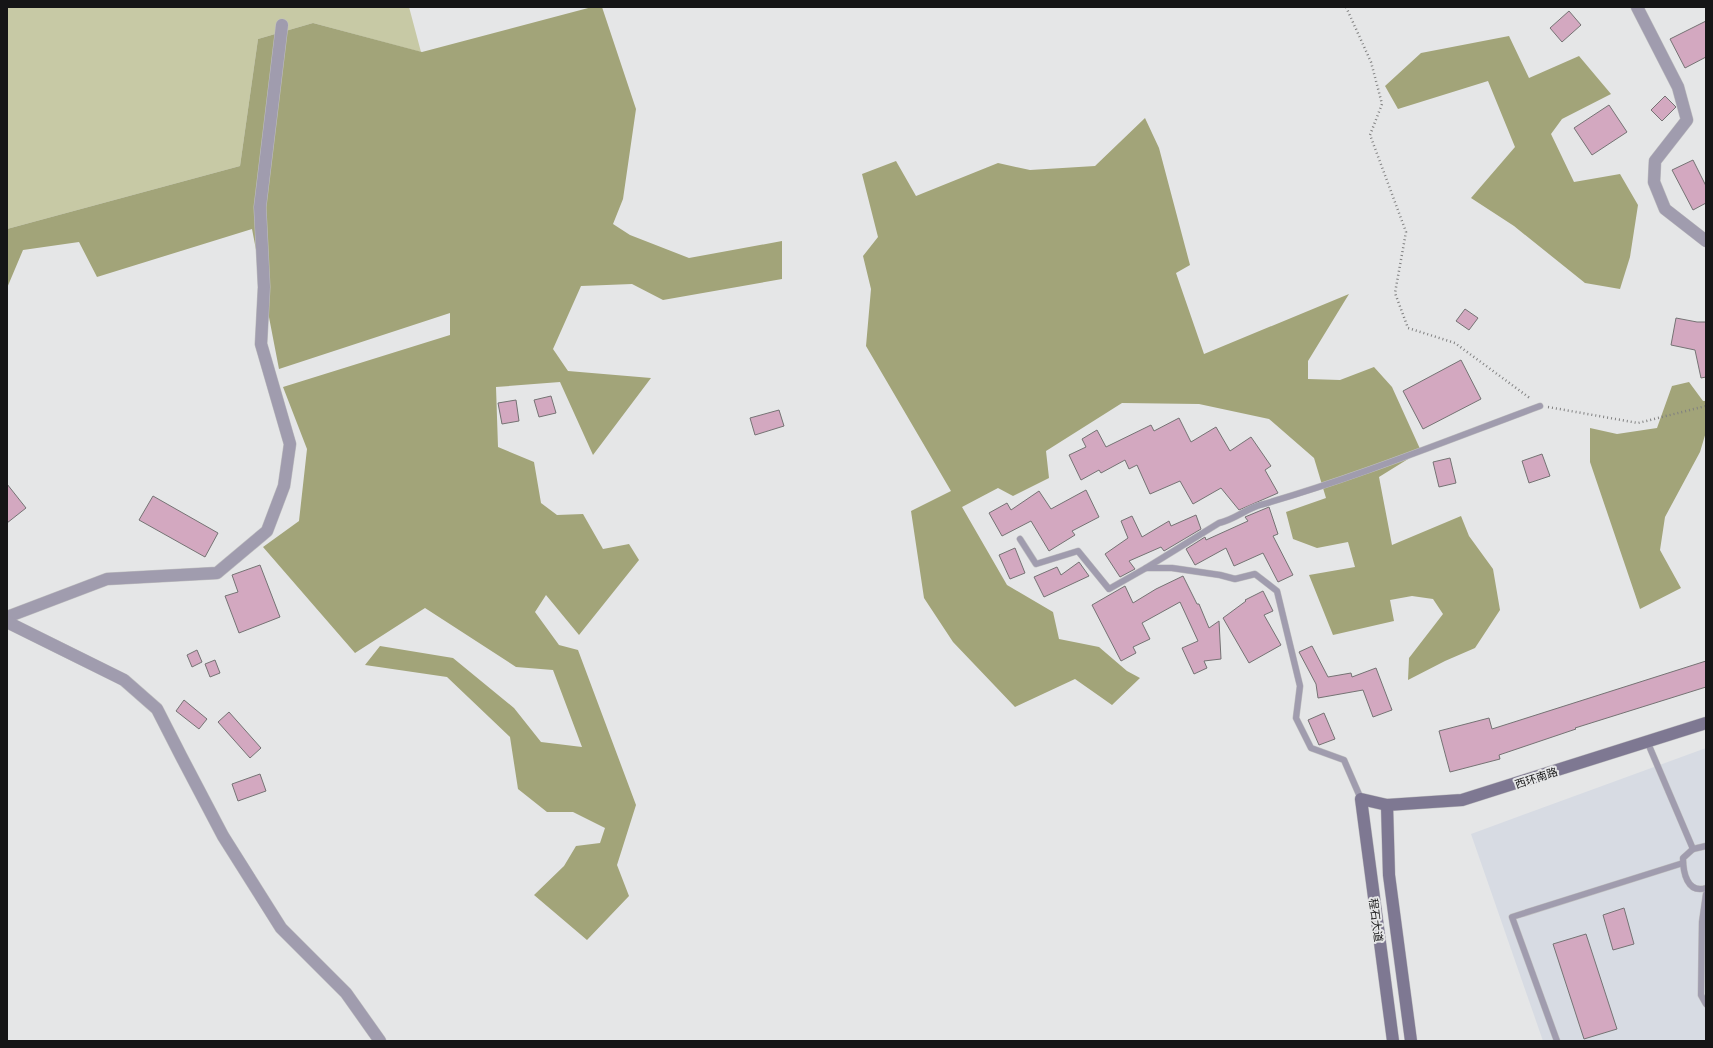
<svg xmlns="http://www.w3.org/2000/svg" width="1713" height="1048" viewBox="0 0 1713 1048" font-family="Georgia,'Noto Sans SC',serif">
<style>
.built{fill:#d7dbe3}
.green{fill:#c7c9a5}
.forest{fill:#a2a479}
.building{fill:#d3a8c0;stroke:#757374}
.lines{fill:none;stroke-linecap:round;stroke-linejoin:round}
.lane-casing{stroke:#c0c0c1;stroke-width:7}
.street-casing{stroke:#c0c0c1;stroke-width:13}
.secondary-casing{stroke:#c0c0c1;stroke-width:13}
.path{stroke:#808081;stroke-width:2.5;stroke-dasharray:1 3;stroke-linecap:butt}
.lane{stroke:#a09cae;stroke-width:6}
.street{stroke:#a09cae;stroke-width:12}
.secondary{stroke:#7e7892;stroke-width:12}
.labels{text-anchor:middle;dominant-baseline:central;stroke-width:4;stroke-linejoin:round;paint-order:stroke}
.street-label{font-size:11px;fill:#151516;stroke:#e5e6e7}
</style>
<rect width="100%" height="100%" fill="#e5e6e7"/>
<path class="built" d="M1706,748V1041H1543L1471,834Z"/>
<path class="green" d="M7,7H409L421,52L313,23L258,39L240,166L7,229Z"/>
<g class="forest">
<path d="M592,7H602L636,109L623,199L613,224L630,235L689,258L782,241V279L663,300L632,284L581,286L553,349L568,371L651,378L593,455L560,382L496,387L498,447L534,462L541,503L557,515L583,514L603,549L629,544L639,560L579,635L546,595L535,612L559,645L578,650L636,805L617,865L629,896L587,940L534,895L564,866L576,846L600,843L605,828L573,812H547L518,789L510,737L447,677L365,665L380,646L453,658L514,708L541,742L582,747L553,670L516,667L425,608L355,653L263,547L299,521L307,449L283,387L450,335V313L279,369L252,229L97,277L79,242L23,250L7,288V229L240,166L258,39L313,23L422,52Z"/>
<path d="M1509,36L1529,78L1579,56L1611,94L1562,119L1551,134L1574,182L1620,174L1638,205L1630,257L1620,289L1585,283L1514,226L1471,198L1515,147L1488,81L1398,109L1385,86L1421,53Z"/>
<path d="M1145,118L1159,148L1190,265L1176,273L1204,354L1349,294L1308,361V379L1340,380L1374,367L1392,387L1421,451L1379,477L1392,545L1461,516L1469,536L1493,569L1500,610L1475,648L1445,661L1408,680L1409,658L1443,614L1433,599L1412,596L1390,600L1394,621L1333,635L1309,575L1355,567L1348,542L1317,548L1293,539L1286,512L1326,498L1314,458L1269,419L1199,404L1122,403L1046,451L1049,478L1013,496L998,488L962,507L1007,585L1053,612L1059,639L1099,647L1127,671L1140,678L1112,705L1075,679L1015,707L953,642L924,598L911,511L951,491L866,346L871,289L863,256L878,237L862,174L896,161L916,196L998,163L1030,170L1095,166Z"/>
<path d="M1689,382L1703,401H1706V432L1700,452L1665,517L1660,550L1681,588L1640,609L1590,462V428L1617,434L1657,428L1672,386Z"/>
</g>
<g class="building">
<path d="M1569,11L1581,25L1562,42L1550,28Z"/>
<path d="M1706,21V57L1685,68L1670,39Z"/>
<path d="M1665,96L1676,107L1662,121L1651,110Z"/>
<path d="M1609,105L1627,132L1592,155L1574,128Z"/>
<path d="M1693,160L1706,186V203L1693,210L1672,170Z"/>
<path d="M1465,309L1478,318L1469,330L1456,321Z"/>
<path d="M1676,318L1697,322H1706V377L1701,378L1695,350L1671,345Z"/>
<path d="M1461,360L1481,399L1423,429L1403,391Z"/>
<path d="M551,396L556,413L539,417L534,400Z"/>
<path d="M516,400L519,421L502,424L498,403Z"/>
<path d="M779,410L784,426L755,435L750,418Z"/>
<path d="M1179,418L1191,442L1216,427L1230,451L1251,437L1271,466L1265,470L1278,493L1239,510L1221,488L1193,504L1180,481L1150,494L1137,465L1129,469L1125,460L1101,473L1099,470L1081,480L1069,455L1086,447L1082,439L1097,430L1106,447L1151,425L1154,431Z"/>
<path d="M1542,454L1550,476L1529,483L1522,461Z"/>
<path d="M1450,458L1456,483L1439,487L1433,462Z"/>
<path d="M7,484L26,508L7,523Z"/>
<path d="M1086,490L1099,517L1072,531L1075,535L1049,551L1031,521L1002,536L989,513L1007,503L1011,510L1039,491L1051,509Z"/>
<path d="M153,496L218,533L205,557L139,520Z"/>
<path d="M1269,507L1278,534L1273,536L1293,575L1278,582L1263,553L1234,566L1226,548L1195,565L1186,549L1205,537L1206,540L1248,521L1245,517Z"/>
<path d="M1196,515L1201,529L1164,551L1161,547L1129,561L1135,569L1120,577L1105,554L1128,538L1121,521L1132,516L1142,537L1169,521L1171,526Z"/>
<path d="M1015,548L1025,573L1010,579L999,555Z"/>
<path d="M1079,562L1089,576L1044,597L1034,577L1057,567L1061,575Z"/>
<path d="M260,565L280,617L239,633L225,596L238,592L232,575Z"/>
<path d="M1183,576L1197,604H1199L1209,628L1219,621L1221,659L1204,661L1207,668L1194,674L1182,648L1198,641L1180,602L1142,623L1150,639L1133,647L1136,653L1121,661L1092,605L1125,586L1133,603L1156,589Z"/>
<path d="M1263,591L1273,611L1264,615L1281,645L1249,663L1223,618L1246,601L1245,600Z"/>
<path d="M1312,646L1328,677L1351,673L1352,677L1376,668L1392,710L1373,717L1363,690L1318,698L1316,684L1299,652Z"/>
<path d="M197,650L202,662L192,667L187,655Z"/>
<path d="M215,660L220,673L210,677L205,664Z"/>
<path d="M1706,661V687L1575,728L1576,729L1499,755L1500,759L1450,772L1439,731L1489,718L1492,729Z"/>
<path d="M184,700L207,719L199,729L176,711Z"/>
<path d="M229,712L261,748L250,758L218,722Z"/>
<path d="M1324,713L1335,739L1319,745L1308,720Z"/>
<path d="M260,774L266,791L238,801L232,784Z"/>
<path d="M1624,908L1634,944L1613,950L1603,915Z"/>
<path d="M1586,934L1617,1029L1584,1039L1553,944Z"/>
</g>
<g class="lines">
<defs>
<g id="lane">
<path d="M1020,539L1036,564L1078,551L1109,589L1146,568H1172L1220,575L1235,579L1255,574L1277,591L1300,686L1296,718L1311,748L1344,760L1361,799"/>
<path d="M1146,568L1219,523C1234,520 1246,509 1260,505C1355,478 1448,440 1540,406"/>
<path d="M1647,741L1693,849L1706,846"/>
<path d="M1693,849L1683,858C1683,872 1687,894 1706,888"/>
<path d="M1706,894L1702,922L1701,995L1706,1004"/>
<path d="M1557,1041L1512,917L1683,863"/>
</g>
<g id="street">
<path d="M1637,7L1678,87L1687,120L1655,161L1654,182L1665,209L1706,241"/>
<path d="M7,617L107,579L217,573L267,531L284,486L290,444L261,344L264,287L260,207L282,25"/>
<path d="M7,622L124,680L157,709L181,756L223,836L281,928L346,993L380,1041"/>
</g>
<g id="secondary">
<path d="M1387,805L1389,875L1411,1041"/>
<path d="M1393,1041L1361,799L1387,805L1462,800L1706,723"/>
</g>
</defs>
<use href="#lane" class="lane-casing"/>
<use href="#street" class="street-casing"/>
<use href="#secondary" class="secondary-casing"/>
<g class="path">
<path d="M1346,7L1371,62L1382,104L1370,135L1406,232L1395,293L1408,328L1455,343L1531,399"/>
<path d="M1548,407L1638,423L1706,406"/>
</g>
<use href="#lane" class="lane"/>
<use href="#street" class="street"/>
<use href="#secondary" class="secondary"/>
</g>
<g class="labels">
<g class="street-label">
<text transform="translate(1536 777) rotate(-18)">西环南路</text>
<text transform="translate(1377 920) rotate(83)">程石大道</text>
</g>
</g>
<rect width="1713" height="1048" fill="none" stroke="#151516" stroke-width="16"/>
</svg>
